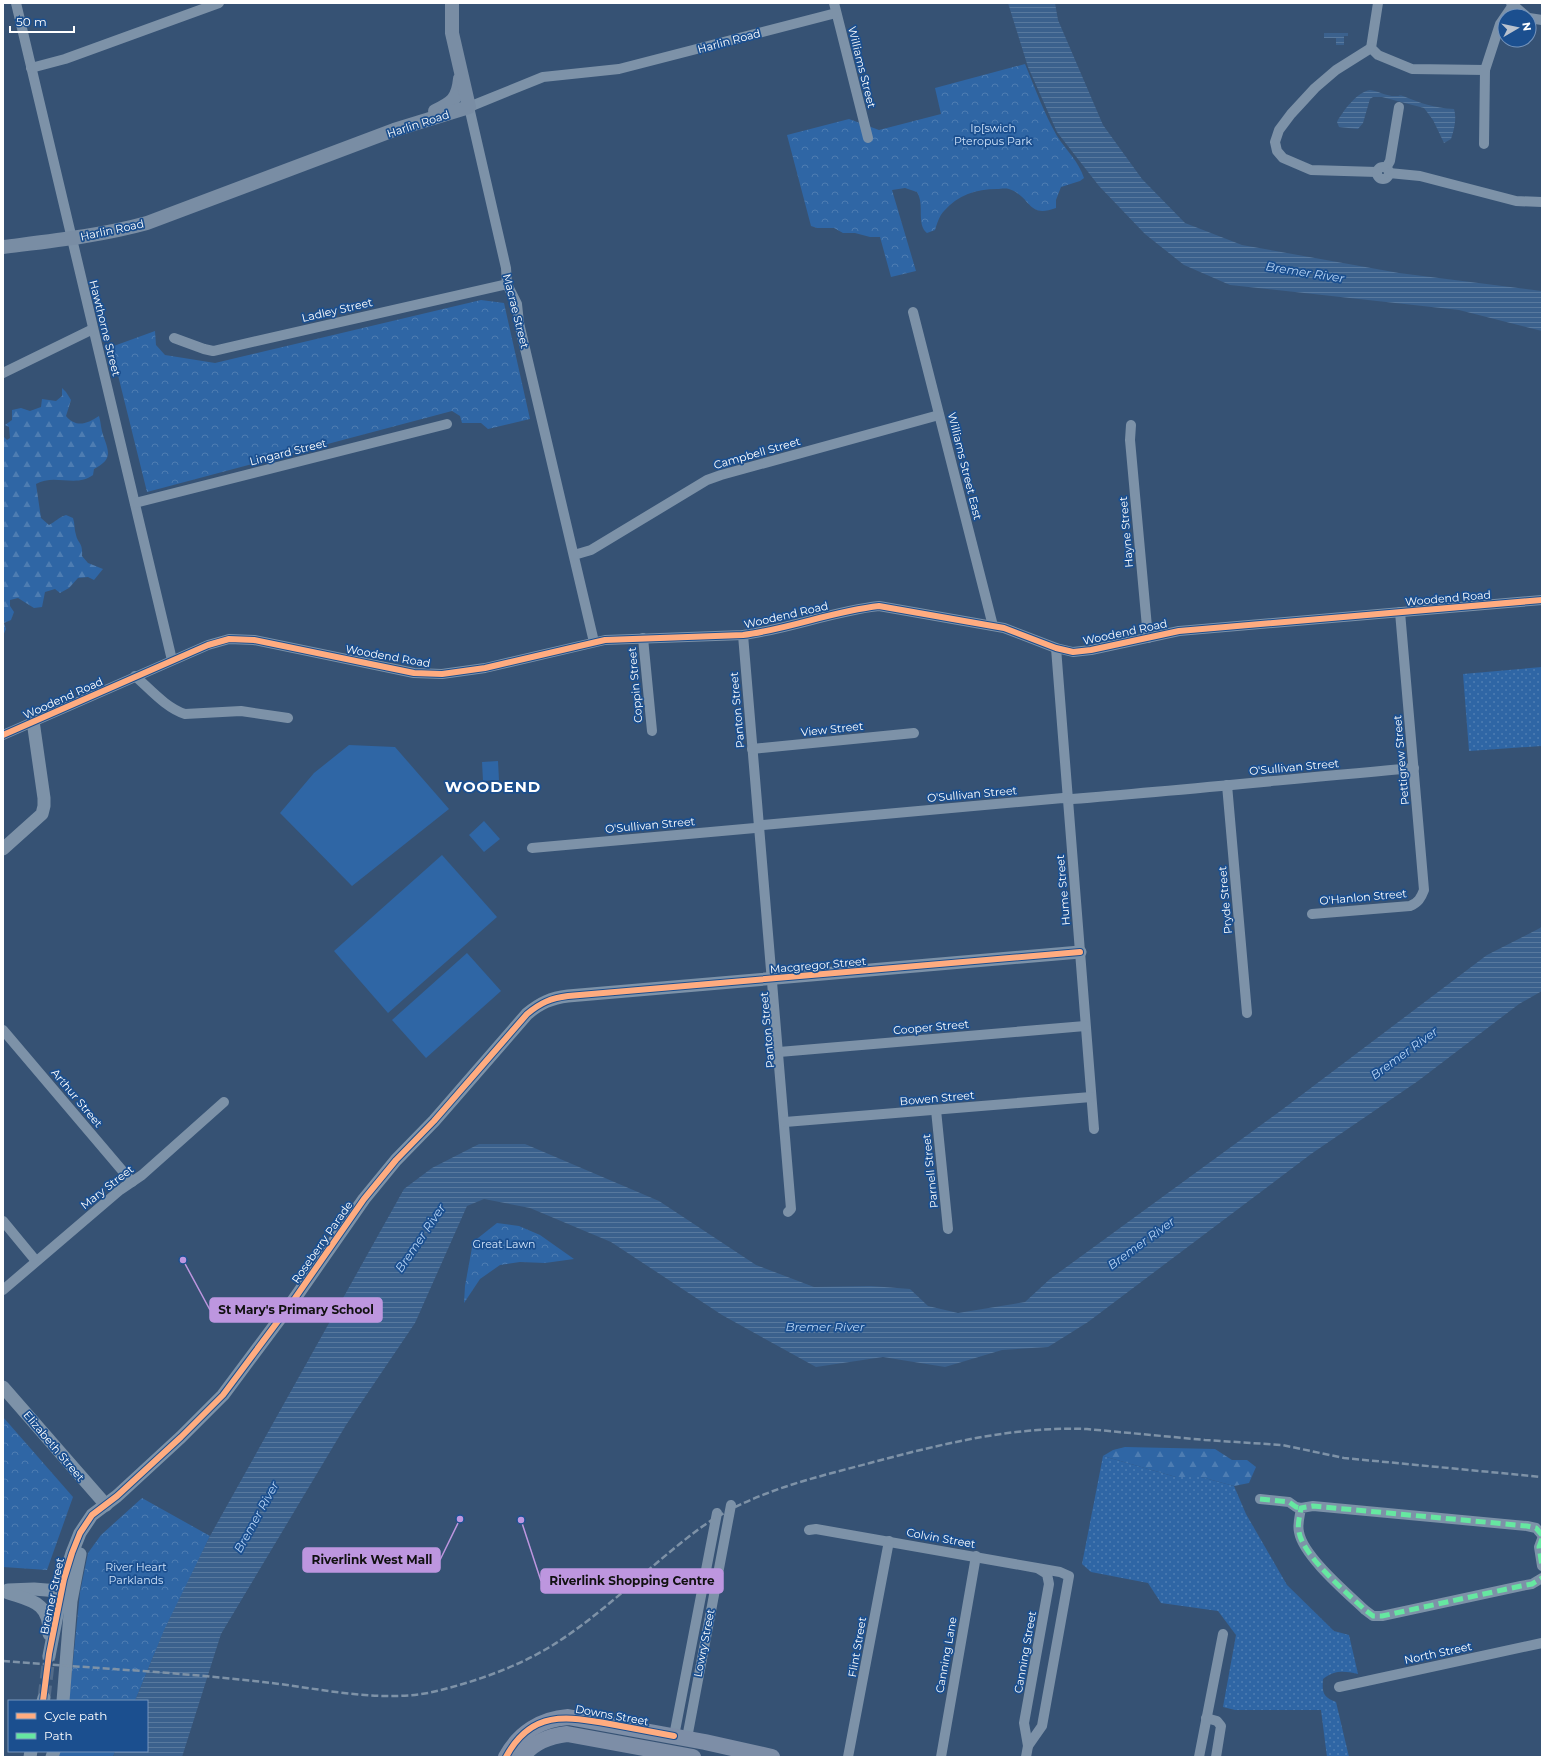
<svg xmlns="http://www.w3.org/2000/svg" width="1545" height="1760" viewBox="0 0 1545 1760" font-family="Montserrat,sans-serif">
<style>
.grass{fill:url(#grass-dots)}
.forest{fill:url(#forest-firs)}
.park{fill:url(#park-crowns)}
.pitch{fill:#2f66a5}
.water{fill:url(#water-rules)}
.lines{fill:none;stroke-linecap:round;stroke-linejoin:round}
.tertiary-tunnel{stroke:#546c89;stroke-width:13;stroke-dasharray:13 6;stroke-linecap:butt}
.minor{stroke:#7d92a8;stroke-width:10}
.tertiary{stroke:#7d92a8;stroke-width:13}
.secondary{stroke:#798da4;stroke-width:14}
.primary{stroke:#7d8ea7;stroke-width:16}
.rail{stroke:#7e92a7;stroke-width:2.5;stroke-dasharray:7 3;stroke-linecap:butt}
.quiet{stroke:#66e7a1;stroke-width:5;stroke-dasharray:10 5;stroke-linecap:butt}
.cycleway-casing{stroke:#1b4f8f;stroke-width:8}
.cycleway{stroke:#ffac80;stroke-width:6}
.labels{text-anchor:middle;dominant-baseline:central;stroke-width:3.5;stroke-linejoin:round;paint-order:stroke}
.street-label{font-size:11px;fill:#fff;stroke:#1b4f8f}
.park-label{font-size:11px;fill:#cfe3fa;stroke:#1b4f8f}
.water-label{font-size:12px;font-style:italic;fill:#b5d3f5;stroke:#1b4f8f}
.district-label{font-size:15px;font-weight:bold;letter-spacing:1px;fill:#fff;stroke:#1b4f8f}
.leader{fill:none;stroke:#bd96df;stroke-width:1.5}
.callout-dot{fill:#bd96df;stroke:#1b4f8f;stroke-width:1.5}
.callout{fill:#bd96df;stroke:#bd96df;stroke-width:1.5}
.callout-label{font-size:12px;text-anchor:middle;font-weight:bold;fill:#111}
</style>
<defs>
<pattern id="grass-dots" width="8" height="8" patternUnits="userSpaceOnUse"><rect width="8" height="8" fill="#2f66a5"/><path d="M2 2h.1M6 6h.1" fill="none" stroke="#4e7db2" stroke-width="1.8" stroke-linecap="round"/></pattern>
<pattern id="forest-firs" width="22" height="20" patternUnits="userSpaceOnUse"><rect width="22" height="20" fill="#2f66a5"/><path d="M5 1l3.5 6h-7zM16 11l3.5 6h-7z" fill="#4e7db2"/></pattern>
<pattern id="park-crowns" width="20" height="18" patternUnits="userSpaceOnUse"><rect width="20" height="18" fill="#2f66a5"/><path d="M2 6a3 3 0 1 1 6 0M12 15a3 3 0 1 1 6 0" fill="none" stroke="#4e7db2"/></pattern>
<pattern id="water-rules" width="6" height="5" patternUnits="userSpaceOnUse"><rect width="6" height="5" fill="#3b618d"/><path d="M0 2.5h6" fill="none" stroke="#58799e"/></pattern>
</defs>
<rect width="100%" height="100%" fill="#365274"/>
<g class="grass">
<path d="M1542,667V746L1469,751L1463,674Z"/>
<path d="M1103,1456L1176,1477H1201L1234,1486L1246,1514L1287,1585L1334,1631L1349,1635L1358,1674C1344,1671 1335,1670 1323,1679C1322,1693 1323,1697 1336,1702L1349,1757H1327L1321,1710H1235L1223,1707L1236,1635L1218,1611L1161,1603L1148,1583L1091,1572L1082,1564Z"/>
</g>
<g class="forest">
<path d="M62,388L66,392L71,400L66,416C76,428 87,424 99,416C101,423 101,429 103,435C109,452 113,459 94,469L93,475C76,488 54,473 36,484L41,518L49,525C55,522 59,517 66,515L73,518C75,524 74,529 76,535C78,544 83,542 82,556L88,563L103,569L94,580L88,577L78,578L69,588L60,593L55,589L45,592L42,607L34,608L18,598L10,600V606L14,612L11,620L4,623L6,629L3,636V436L7,440L10,438L9,427L5,425L12,420V410L21,408L30,411L41,407L42,399L56,401L62,396Z"/>
<path d="M1125,1447L1215,1449L1232,1460H1247L1256,1467L1249,1483L1234,1486L1201,1477H1176L1103,1456L1113,1450Z"/>
</g>
<g class="park">
<path d="M1025,64C1035,88 1044,113 1057,136C1066,150 1079,162 1084,178L1080,181L1061,187L1056,200V208C1027,219 1032,197 1009,189C1005,188 1000,189 997,189C976,189 958,195 944,211C939,216 937,224 935,230L927,233C916,224 925,205 917,192L905,188L892,190L916,271L891,277L880,237H870L855,233H843L834,228H817L811,226L787,135L849,119L879,130L941,114L935,88Z"/>
<path d="M481,300L504,303L530,419L488,429L481,423H462L460,416L452,411L147,492L111,347L155,331L156,345L165,355L215,363Z"/>
<path d="M497,1223L519,1226L540,1235L574,1259L545,1263L520,1262L500,1265L480,1279L464,1303L465,1286L473,1242Z"/>
<path d="M3,1417L73,1497L47,1570L3,1567Z"/>
<path d="M142,1498L210,1536L154,1655L135,1701H69L80,1592L88,1553L101,1535Z"/>
<path d="M59,1751H115L113,1757H57Z"/>
</g>
<g class="pitch">
<path d="M349,745L395,747L449,809L352,886L280,813L314,773Z"/>
<path d="M498,761L499,780L483,781L482,762Z"/>
<path d="M484,821L500,839L484,852L469,835Z"/>
<path d="M442,855L497,917L388,1013L334,951Z"/>
<path d="M467,953L501,991L426,1058L392,1020Z"/>
</g>
<g class="water">
<path d="M1008,3H1055L1058,20L1103,125L1142,179L1185,223L1242,245L1399,273L1542,291V331L1459,310L1230,285L1184,265L1145,234L1099,186L1057,132L1028,67Z"/>
<path d="M1324,33H1348V36H1344V45H1336V38H1324Z"/>
<path d="M1370,90C1378,91 1388,97 1397,96C1400,96 1399,95 1403,96C1420,103 1434,108 1454,109C1457,119 1454,130 1451,139L1444,143L1433,120L1424,108L1382,97H1373L1370,99L1363,123L1358,129L1339,127L1337,122C1343,111 1357,92 1370,90Z"/>
<path d="M1542,927V991L1519,1004L1418,1081L1311,1154L1088,1322L1048,1347L1002,1350L945,1367L883,1357L816,1367L722,1315L611,1242L530,1208L484,1199L467,1206L415,1323L346,1425L221,1634L182,1757H113L115,1751H147V1701H135L164,1630L210,1536L404,1189L432,1168L479,1144H525L659,1201L756,1265L814,1287L871,1286L910,1289L928,1306L958,1313L1025,1302L1050,1279L1279,1112L1487,955Z"/>
</g>
<g class="lines">
<path class="tertiary-tunnel" d="M44,1698L49,1656"/>
<g class="minor">
<path d="M16,3L172,660"/>
<path d="M834,3L868,138"/>
<path d="M1378,3L1371,48L1378,55L1412,69L1485,70"/>
<path d="M1511,3L1526,16"/>
<path d="M1529,18L1542,20"/>
<path d="M1371,48L1336,70L1315,88L1291,114L1279,130L1275,142L1277,151L1283,158L1311,170L1377,172"/>
<path d="M31,68L65,59L219,3"/>
<path d="M1484,144L1485,70L1500,24L1513,5"/>
<circle cx="1383" cy="173" r="6"/>
<path d="M1386,168L1390,161L1399,107"/>
<path d="M1389,173L1420,176L1516,201L1542,202"/>
<path d="M913,312L993,626"/>
<path d="M174,338L204,349L213,351L507,284"/>
<path d="M3,373L93,329"/>
<path d="M1131,425L1130,440L1148,638"/>
<path d="M135,503L447,424"/>
<path d="M574,555L591,550L707,480L721,475L939,415"/>
<path d="M743,635L791,1209L788,1212"/>
<path d="M643,638L652,731"/>
<path d="M594,642L519,323L517,304L507,284L506,268L469,107L543,77L619,69L836,13"/>
<path d="M1056,648L1094,1129"/>
<path d="M135,676C150,689 166,708 185,714L241,711L288,718"/>
<path d="M3,735L208,645L229,639L254,640L414,673L442,674L485,668L605,640L743,635C789,629 833,611 879,606L1004,628L1056,648L1073,652L1091,650L1179,631L1542,600"/>
<path d="M752,749L914,733"/>
<path d="M1227,785L1247,1013"/>
<path d="M532,848L755,828L763,825L1063,798L1072,799C1186,790 1300,778 1414,768"/>
<path d="M1312,914L1410,906C1418,903 1421,898 1424,890L1400,612"/>
<path d="M3,1030L132,1182"/>
<path d="M779,1052L1085,1026"/>
<path d="M936,1110L948,1229"/>
<path d="M785,1122L1091,1097"/>
<path d="M3,1221L36,1261"/>
<path d="M3,1290L120,1190L142,1175L224,1102"/>
<path d="M1260,1499L1289,1502L1296,1507L1301,1508"/>
<path d="M809,1530L816,1529L1037,1568L1060,1572L1069,1576L1042,1726L1028,1746"/>
<path d="M1542,1535L1536,1528L1527,1526L1313,1506L1301,1508C1300,1516 1297,1524 1299,1532C1303,1556 1347,1593 1365,1610L1373,1616H1382L1521,1586L1532,1584L1542,1578"/>
<path d="M1542,1539L1539,1547L1542,1566"/>
<path d="M1339,1687L1542,1643"/>
<path d="M1206,1718L1217,1721L1221,1726L1216,1757"/>
<path d="M674,1736L717,1513"/>
<path d="M687,1738L731,1505"/>
<path d="M848,1757L889,1541"/>
<path d="M941,1757L976,1556"/>
<path d="M1026,1757L1028,1746L1024,1723L1049,1584L1047,1574L1039,1569"/>
<path d="M1199,1757L1223,1634"/>
</g>
<g class="tertiary">
<path d="M3,849L42,814L44,806V798L33,721"/>
<path d="M3,1387L106,1505"/>
<path d="M8,1590L34,1589L71,1592"/>
<path d="M3,1591C29,1601 50,1600 49,1634"/>
<path d="M49,1656L64,1579L72,1553L80,1533L92,1515L117,1496L181,1437L223,1395L293,1301L364,1199L396,1160L434,1121L527,1014C540,1003 551,998 568,996L1080,952"/>
<path d="M43,1701L44,1698"/>
<path d="M63,1701L71,1601L80,1554"/>
<path d="M30,1757L31,1751"/>
<path d="M52,1757L54,1751"/>
</g>
<g class="secondary">
<path d="M435,111C452,103 458,99 460,79"/>
<path d="M3,247C51,241 100,236 147,223L394,130L469,107L452,33V3"/>
</g>
<g class="primary">
<path d="M506,1757C519,1733 541,1719 568,1717L705,1742L772,1757"/>
<path d="M522,1757C533,1742 549,1736 567,1734L693,1757"/>
</g>
<path class="rail" d="M3,1661C89,1668 177,1672 263,1682C319,1688 386,1705 441,1690C480,1680 519,1666 553,1645C607,1611 652,1563 703,1526C752,1492 813,1478 870,1463C941,1444 1014,1426 1087,1429L1205,1440L1282,1445L1344,1458L1542,1477"/>
<g class="quiet">
<path d="M1260,1499L1289,1502L1296,1507L1301,1508"/>
<path d="M1542,1535L1536,1528L1527,1526L1313,1506L1301,1508C1300,1516 1297,1524 1299,1532C1303,1556 1347,1593 1365,1610L1373,1616H1382L1521,1586L1532,1584L1542,1578"/>
<path d="M1542,1539L1539,1547L1542,1566"/>
</g>
<defs>
<g id="cycleway">
<path d="M3,735L208,645L229,639L254,640L414,673L442,674L485,668L605,640L743,635C789,629 833,611 879,606L1004,628L1056,648L1073,652L1091,650L1179,631L1542,600"/>
<path d="M43,1701L49,1654L64,1579L72,1553L80,1533L92,1515L117,1496L181,1437L223,1395L293,1301L364,1199L396,1160L434,1121L527,1014C540,1003 551,998 568,996L1080,952"/>
<path d="M506,1757C531,1710 566,1716 610,1724C632,1728 653,1732 674,1736"/>
</g>
</defs>
<use href="#cycleway" class="cycleway-casing"/>
<use href="#cycleway" class="cycleway"/>
</g>
<g class="labels">
<g class="street-label">
<text transform="translate(729 41) rotate(-15)">Harlin Road</text>
<text transform="translate(862 67) rotate(76)">Williams Street</text>
<text transform="translate(418 124) rotate(-18)">Harlin Road</text>
<text transform="translate(112 230) rotate(-12)">Harlin Road</text>
<text transform="translate(337 310) rotate(-13)">Ladley Street</text>
<text transform="translate(516 311) rotate(76)">Macrae Street</text>
<text transform="translate(105 328) rotate(76)">Hawthorne Street</text>
<text transform="translate(288 452) rotate(-14)">Lingard Street</text>
<text transform="translate(757 453) rotate(-16)">Campbell Street</text>
<text transform="translate(965 466) rotate(76)">Williams Street East</text>
<text transform="translate(1126 532) rotate(-95)">Hayne Street</text>
<text transform="translate(1448 598) rotate(-5)">Woodend Road</text>
<text transform="translate(786 615) rotate(-13)">Woodend Road</text>
<text transform="translate(1125 632) rotate(-12)">Woodend Road</text>
<text transform="translate(388 656) rotate(10)">Woodend Road</text>
<text transform="translate(635 685) rotate(-95)">Coppin Street</text>
<text transform="translate(63 698) rotate(-24)">Woodend Road</text>
<text transform="translate(737 710) rotate(-95)">Panton Street</text>
<text transform="translate(832 729) rotate(-6)">View Street</text>
<text transform="translate(1401 760) rotate(-95)">Pettigrew Street</text>
<text transform="translate(1294 767) rotate(-5)">O'Sullivan Street</text>
<text transform="translate(972 794) rotate(-5)">O'Sullivan Street</text>
<text transform="translate(650 825) rotate(-5)">O'Sullivan Street</text>
<text transform="translate(1063 890) rotate(-95)">Hume Street</text>
<text transform="translate(1363 897) rotate(-5)">O'Hanlon Street</text>
<text transform="translate(1225 900) rotate(-95)">Pryde Street</text>
<text transform="translate(818 965) rotate(-5)">Macgregor Street</text>
<text transform="translate(931 1027) rotate(-5)">Cooper Street</text>
<text transform="translate(767 1030) rotate(-95)">Panton Street</text>
<text transform="translate(77 1098) rotate(50)">Arthur Street</text>
<text transform="translate(937 1098) rotate(-5)">Bowen Street</text>
<text transform="translate(930 1171) rotate(-96)">Parnell Street</text>
<text transform="translate(107 1187) rotate(-38)">Mary Street</text>
<text transform="translate(322 1242) rotate(-55)">Roseberry Parade</text>
<text transform="translate(54 1446) rotate(50)">Elizabeth Street</text>
<text transform="translate(941 1538) rotate(10)">Colvin Street</text>
<text transform="translate(52 1596) rotate(-78)">Bremer Street</text>
<text transform="translate(704 1643) rotate(-79)">Lowry Street</text>
<text transform="translate(857 1647) rotate(-80)">Flint Street</text>
<text transform="translate(1025 1652) rotate(-80)">Canning Street</text>
<text transform="translate(1438 1653) rotate(-12)">North Street</text>
<text transform="translate(946 1655) rotate(-80)">Canning Lane</text>
<text transform="translate(612 1715) rotate(10)">Downs Street</text>
</g>
<g class="park-label">
<text x="993" y="128">Ip[swich<tspan x="993" dy="13">Pteropus Park</tspan></text>
<text x="504" y="1244">Great Lawn</text>
<text x="136" y="1567">River Heart<tspan x="136" dy="13">Parklands</tspan></text>
</g>
<g class="water-label">
<text transform="translate(1305 272) rotate(9)">Bremer River</text>
<text transform="translate(1404 1053) rotate(-36)">Bremer River</text>
<text transform="translate(420 1238) rotate(-56)">Bremer River</text>
<text transform="translate(1141 1243) rotate(-36)">Bremer River</text>
<text x="825" y="1326">Bremer River</text>
<text transform="translate(256 1517) rotate(-61)">Bremer River</text>
</g>
<g class="district-label">
<text x="493" y="786">WOODEND</text>
</g>
</g>
<path class="leader" d="M183 1260L210 1310M460 1519L440 1560M521 1520L541 1581"/>
<g class="callout-dot">
<circle cx="183" cy="1260" r="4"/>
<circle cx="460" cy="1519" r="4"/>
<circle cx="521" cy="1520" r="4"/>
</g>
<g class="callout">
<rect x="210" y="1298" width="172" height="24" rx="4"/>
<rect x="303" y="1548" width="137" height="24" rx="4"/>
<rect x="541" y="1569" width="182" height="24" rx="4"/>
</g>
<g class="callout-label">
<text x="296" y="1314">St Mary's Primary School</text>
<text x="372" y="1564">Riverlink West Mall</text>
<text x="632" y="1585">Riverlink Shopping Centre</text>
</g>
<rect width="1545" height="1760" fill="none" stroke="#ffffff" stroke-width="8"/>
<rect x="8" y="1700" width="140" height="52" fill="#1b4f8f" stroke="#7695bc"/>
<rect x="16" y="1713" width="20" height="6" fill="#ffac80" stroke="#7695bc"/>
<text x="44" y="1720" font-size="12" fill="#ffffff">Cycle path</text>
<rect x="16" y="1733" width="20" height="6" fill="#66e7a1" stroke="#7695bc"/>
<text x="44" y="1740" font-size="12" fill="#ffffff">Path</text>
<g transform="translate(1517 28) rotate(81)"><circle r="19" fill="#1b4f8f" stroke="#7695bc"/>
<path d="M0-3L7 15L0 10L-7 15Z" fill="#b9c2ce"/>
<text y="-6" font-size="11" font-weight="bold" text-anchor="middle" fill="#ffffff">N</text>
</g>
<path d="M10 26v6h64v-6" fill="none" stroke="#ffffff" stroke-width="2"/>
<text x="16" y="26" font-size="12" fill="#ffffff" stroke="#1b4f8f" stroke-width="3" paint-order="stroke">50 m</text>
</svg>
